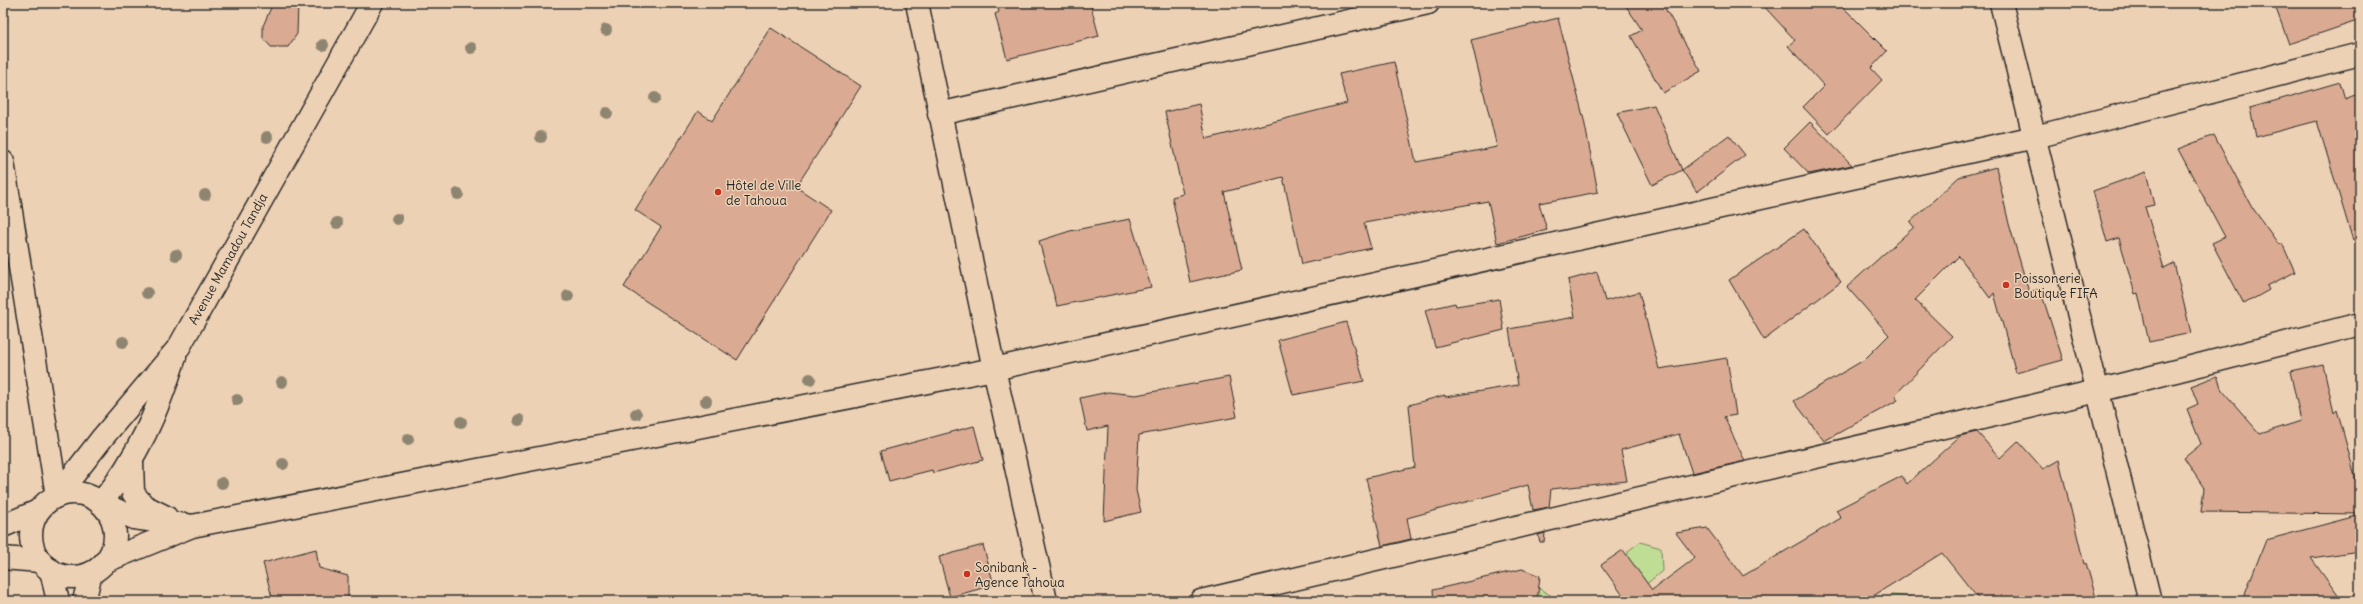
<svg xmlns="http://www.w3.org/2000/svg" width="2363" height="604" viewBox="0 0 2363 604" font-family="Delius,sans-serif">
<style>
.green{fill:#bfdd95;stroke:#758460}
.building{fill:#daab92;stroke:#2b2b2b}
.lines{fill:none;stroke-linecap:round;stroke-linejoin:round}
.minor-casing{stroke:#2b2b2b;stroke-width:25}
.major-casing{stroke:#2b2b2b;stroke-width:25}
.minor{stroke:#edd1b4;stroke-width:22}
.major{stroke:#edd1b4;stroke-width:22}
.tree{fill:#8e8571}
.poi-dot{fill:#c8321e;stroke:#edd1b4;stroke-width:1.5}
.labels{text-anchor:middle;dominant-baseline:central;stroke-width:3;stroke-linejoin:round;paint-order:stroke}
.poi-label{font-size:13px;fill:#2b2b2b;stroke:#edd1b4;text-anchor:start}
.street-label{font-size:13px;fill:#2b2b2b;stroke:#edd1b4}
</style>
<rect width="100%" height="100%" fill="#edd1b4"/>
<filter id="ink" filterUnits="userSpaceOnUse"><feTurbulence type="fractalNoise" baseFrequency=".025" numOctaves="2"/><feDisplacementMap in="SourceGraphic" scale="8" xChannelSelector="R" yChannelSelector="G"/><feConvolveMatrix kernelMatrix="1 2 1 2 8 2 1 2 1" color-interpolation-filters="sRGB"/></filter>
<g filter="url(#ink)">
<g class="green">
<path d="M1640,542L1661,548L1662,571L1643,587L1628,565V551Z"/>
<path d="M1538,588L1557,599V601H1528Z"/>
<path d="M1892,595L1913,597L1917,601H1889Z"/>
</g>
<g class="building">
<path d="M273,3H298L297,34L288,47H271L263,38V26Z"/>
<path d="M997,3H1090L1099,36L1007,59L995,14L999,12Z"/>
<path d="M1624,3H1662L1701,71L1663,93L1631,36L1642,30Z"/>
<path d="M1761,3H1839L1887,51L1871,68L1882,80L1829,134L1803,107L1824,86L1788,46L1795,40Z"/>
<path d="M2274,3H2360V20L2289,44Z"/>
<path d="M1558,18L1584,120L1598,192L1539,203L1547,230L1497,243L1488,201L1364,223L1371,248L1302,264L1283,177L1224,192L1242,270L1190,282L1172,197L1183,194L1165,112L1199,104L1206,139L1347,103L1339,74L1394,62L1416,162L1497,147L1471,40Z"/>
<path d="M771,28L861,86L796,187L831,210L737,360L624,287L661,227L635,210L698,111L712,121Z"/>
<path d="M2340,82L2345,99L2360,93V240L2353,241L2317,121L2256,137L2250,108Z"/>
<path d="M1654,105L1682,170L1652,185L1617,113Z"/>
<path d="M1810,122L1852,165L1809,174L1784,148Z"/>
<path d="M1729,135L1745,155L1697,192L1682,170Z"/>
<path d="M2214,135L2252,207L2279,245L2282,243L2295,272L2267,286L2269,290L2244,304L2212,243L2225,237L2178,149Z"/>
<path d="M1996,167L2009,224L2029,292L2040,289L2063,360L2016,373L1994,293L1990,298L1959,256L1915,300L1952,336L1895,395L1898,400L1824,441L1794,401L1864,360L1889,335L1847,287L1914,227L1910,222L1959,177Z"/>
<path d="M2146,172L2154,205L2145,207L2164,268L2174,263L2191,333L2149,342L2138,293L2135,294L2119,238L2107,242L2093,191Z"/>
<path d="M1130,219L1151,287L1057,306L1039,241L1070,231Z"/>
<path d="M1804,229L1841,282L1764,340L1729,280Z"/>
<path d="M1597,272L1605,301L1639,292L1659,369L1727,358L1736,415L1724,417L1745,461L1692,473L1679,434L1621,450L1627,481L1551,489L1549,507L1533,510L1528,485L1407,518L1411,539L1382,546L1366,478L1415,467L1409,405L1445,395V397L1518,385L1509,329L1575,317L1568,280Z"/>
<path d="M1499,299L1504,330L1435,347L1425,310L1455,303L1456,306Z"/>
<path d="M1346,322L1364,381L1293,395L1278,340Z"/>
<path d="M2323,364L2334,413L2337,410L2360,494V514L2201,512L2204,488L2184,458L2201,444L2187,409L2198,404L2191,386L2217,376L2222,390L2260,434L2301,421L2290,371Z"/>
<path d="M1229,377L1237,417L1139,435L1136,490L1141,512L1104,521L1108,426L1087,431L1080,398L1108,392L1136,395Z"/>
<path d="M974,426L983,460L933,473L932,470L889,481L881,451Z"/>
<path d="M1977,432L2000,458L2018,441L2043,469L2059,460L2084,564L2086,563L2097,601H1980L1942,553L1865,601H1627L1601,565L1623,550L1652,590L1695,558L1676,533L1707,528L1743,576L1841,518L1836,510L1902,476L1907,484L1960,436Z"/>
<path d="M2360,515V551L2311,558L2342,601H2242L2266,540Z"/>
<path d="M1545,533L1544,542H1540L1538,535Z"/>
<path d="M983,545L994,585L950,597L939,557Z"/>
<path d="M316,549L319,568L348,576V601H273L263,563Z"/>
<path d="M1522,569L1540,576L1537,601H1434L1433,590Z"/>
</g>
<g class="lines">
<defs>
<g id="minor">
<path d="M2001,3L2150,601"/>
<path d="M939,114L1428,3"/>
<path d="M3,162L57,496"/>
<path d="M175,357C157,413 138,457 101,503L134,518L192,526"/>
<path d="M132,462L133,493L144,506L166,517"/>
<circle cx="73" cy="535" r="42"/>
<path d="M57,496L103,437L179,347L372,3"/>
<path d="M3,526L38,511"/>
<path d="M3,558L40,561"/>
<path d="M106,561L192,526L994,369L2035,137L2360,54"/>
<path d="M51,570L58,601"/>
<path d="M84,601L91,573"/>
<path d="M1201,601L2097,391L2360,324"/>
</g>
<path id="major" d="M917,3L994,369L1046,601"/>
</defs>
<use href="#minor" class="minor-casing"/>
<use href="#major" class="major-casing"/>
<use href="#minor" class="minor"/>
<use href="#major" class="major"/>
</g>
<g class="tree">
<circle cx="606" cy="30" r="6"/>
<circle cx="323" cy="45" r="6"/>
<circle cx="471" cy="48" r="6"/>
<circle cx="655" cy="98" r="6"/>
<circle cx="607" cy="113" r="6"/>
<circle cx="267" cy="137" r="6"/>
<circle cx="541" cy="137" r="6"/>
<circle cx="458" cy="194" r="6"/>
<circle cx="205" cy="195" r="6"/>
<circle cx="397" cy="219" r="6"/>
<circle cx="337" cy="223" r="6"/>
<circle cx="176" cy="255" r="6"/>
<circle cx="147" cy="293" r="6"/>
<circle cx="568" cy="296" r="6"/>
<circle cx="123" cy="342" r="6"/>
<circle cx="810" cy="379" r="6"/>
<circle cx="282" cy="382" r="6"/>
<circle cx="237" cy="400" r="6"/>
<circle cx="706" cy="401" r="6"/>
<circle cx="636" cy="414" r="6"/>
<circle cx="519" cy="420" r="6"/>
<circle cx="461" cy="422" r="6"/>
<circle cx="408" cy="439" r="6"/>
<circle cx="283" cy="464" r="6"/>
<circle cx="222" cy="483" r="6"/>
</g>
</g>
<g class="poi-dot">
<circle cx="718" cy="192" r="4"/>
<circle cx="2006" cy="285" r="4"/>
<circle cx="967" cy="574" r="4"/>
</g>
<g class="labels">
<g class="poi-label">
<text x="726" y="185">Hôtel de Ville<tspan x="726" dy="15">de Tahoua</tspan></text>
<text x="2014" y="278">Poissonerie<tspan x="2014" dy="15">Boutique FIFA</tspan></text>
<text x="975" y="567">Sonibank -<tspan x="975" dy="15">Agence Tahoua</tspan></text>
</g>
<g class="street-label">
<text transform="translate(228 259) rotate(-61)">Avenue Mamadou Tandja</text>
</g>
</g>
<rect width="2363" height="604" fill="none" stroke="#edd1b4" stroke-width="16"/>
<rect x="8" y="8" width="2347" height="588" fill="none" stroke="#2b2b2b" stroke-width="1.5" filter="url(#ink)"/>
</svg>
